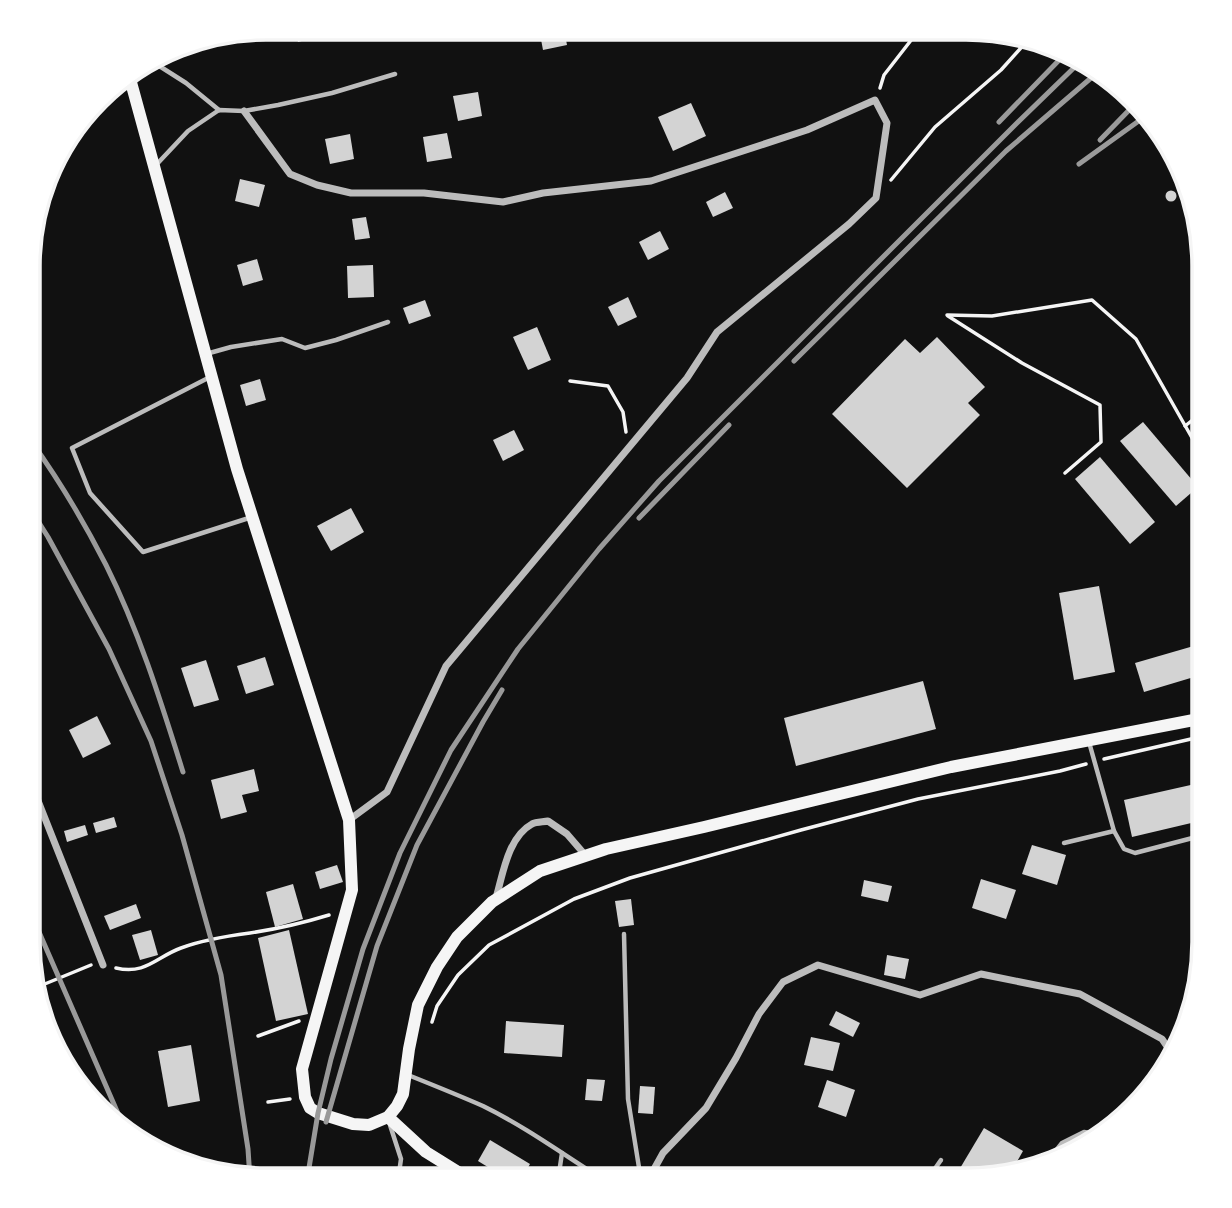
<svg xmlns="http://www.w3.org/2000/svg" width="1232" height="1208" viewBox="0 0 1232 1208" font-family="'DejaVu Sans',sans-serif">
<style>
.building{fill:#d3d3d3}
.lines{fill:none;stroke-linecap:round;stroke-linejoin:round}
.path{stroke:#f5f5f5;stroke-width:3.5}
.service{stroke:#bcbcbc;stroke-width:4.5}
.minor{stroke:#bcbcbc;stroke-width:7}
.secondary{stroke:#f5f5f5;stroke-width:12}
.rail{stroke:#9a9a9a;stroke-width:5}
.rim{fill:none;stroke:#f5f5f5;stroke-width:3.5}
</style>
<rect width="100%" height="100%" fill="#111"/>
<g class="building">
<path d="M294,28H322L324,35L298,42Z"/>
<path d="M539,29H564L567,45L543,50Z"/>
<path d="M478,92L482,116L458,121L453,96Z"/>
<path d="M691,103L706,136L673,151L658,117Z"/>
<path d="M447,133L452,158L427,162L423,137Z"/>
<path d="M350,134L354,159L330,164L325,139Z"/>
<path d="M240,179L265,185L259,207L235,201Z"/>
<circle cx="1171" cy="196" r="5.5"/>
<path d="M725,192L733,208L713,217L706,202Z"/>
<path d="M366,217L370,238L355,240L352,219Z"/>
<path d="M660,231L669,249L648,260L639,242Z"/>
<path d="M257,259L263,280L243,286L237,265Z"/>
<path d="M373,265L374,297L348,298L347,266Z"/>
<path d="M628,297L637,317L618,326L608,307Z"/>
<path d="M425,300L431,316L409,324L403,308Z"/>
<path d="M537,327L551,360L528,370L513,337Z"/>
<path d="M937,337L985,387L968,403L980,415L907,488L832,414L905,339L920,353Z"/>
<path d="M260,379L266,400L246,406L240,385Z"/>
<path d="M1143,422L1198,487L1176,506L1120,441Z"/>
<path d="M514,430L524,450L503,461L493,440Z"/>
<path d="M1100,457L1155,522L1130,544L1075,479Z"/>
<path d="M351,508L364,532L331,551L317,526Z"/>
<path d="M1099,586L1115,672L1074,680L1059,593Z"/>
<path d="M1204,643V674L1144,692L1135,663Z"/>
<path d="M265,657L274,685L246,694L237,666Z"/>
<path d="M206,660L219,700L194,707L181,668Z"/>
<path d="M923,681L936,729L796,766L784,718Z"/>
<path d="M97,716L111,744L83,758L69,730Z"/>
<path d="M254,769L259,791L242,795L247,812L221,819L211,780Z"/>
<path d="M1204,782V820L1132,837L1124,800Z"/>
<path d="M114,817L117,827L96,833L93,823Z"/>
<path d="M85,825L88,835L67,842L64,831Z"/>
<path d="M1032,845L1066,855L1057,885L1022,874Z"/>
<path d="M337,865L343,882L320,889L315,872Z"/>
<path d="M981,879L1016,890L1006,919L972,908Z"/>
<path d="M864,880L892,886L888,902L861,896Z"/>
<path d="M293,884L303,919L275,927L266,892Z"/>
<path d="M631,899L634,925L619,927L615,901Z"/>
<path d="M136,904L141,918L110,930L104,916Z"/>
<path d="M151,930L158,955L140,960L132,935Z"/>
<path d="M289,930L308,1014L276,1021L258,938Z"/>
<path d="M887,955L909,959L905,979L884,975Z"/>
<path d="M836,1011L860,1023L853,1037L829,1025Z"/>
<path d="M506,1021L564,1025L562,1057L504,1053Z"/>
<path d="M811,1037L840,1043L833,1071L804,1065Z"/>
<path d="M191,1045L200,1101L168,1107L158,1051Z"/>
<path d="M587,1079L605,1080L602,1101L585,1100Z"/>
<path d="M827,1080L855,1090L846,1117L818,1107Z"/>
<path d="M640,1086L655,1087L653,1114L638,1113Z"/>
<path d="M984,1128L1023,1151L1010,1174L981,1180H953Z"/>
<path d="M490,1140L530,1164L521,1180H509L478,1161Z"/>
<path d="M352,1169L383,1174L382,1180H350Z"/>
</g>
<g class="lines">
<g class="path">
<path d="M880,88L884,75L919,30"/>
<path d="M891,180L935,127L1001,70L1028,40"/>
<path d="M947,315L992,316L1092,300L1136,339L1204,459"/>
<path d="M948,316L1022,363L1100,405L1101,442L1065,473"/>
<path d="M570,381L608,386L623,412L626,432"/>
<path d="M1185,426L1204,411"/>
<path d="M1104,759L1204,736"/>
<path d="M116,968C146,975 156,957 181,948C202,940 227,936 250,933C277,929 303,923 329,915"/>
<path d="M35,988L91,965"/>
<path d="M432,1022L437,1006L458,975L489,945L574,899L630,878L801,830L918,799L1060,771L1086,764"/>
<path d="M258,1036L299,1021"/>
<path d="M268,1102L290,1099"/>
</g>
<g class="service">
<path d="M153,62L186,83L219,110"/>
<path d="M157,164L188,131L219,110L244,111L278,105L332,93L395,74"/>
<path d="M206,354L231,347L282,339L305,348L336,340L388,322"/>
<path d="M210,377L72,448L90,493L143,552L252,517"/>
<path d="M1089,742L1114,831L1124,849L1135,853L1204,835"/>
<path d="M1064,843L1114,831"/>
<path d="M624,934L628,1099L641,1180"/>
<path d="M408,1075C433,1085 458,1095 483,1106C526,1127 564,1155 604,1180"/>
<path d="M390,1125L401,1159L398,1180"/>
<path d="M1043,1167L1062,1143L1084,1132L1103,1135"/>
<path d="M558,1180L562,1153"/>
<path d="M927,1180L941,1160"/>
</g>
<g class="minor">
<path d="M244,111L290,174L317,185L351,193H424L503,202L543,193L651,181L807,130L875,100L887,123L876,198L849,224L717,332L687,378L446,666L387,792L349,820"/>
<path d="M29,778L103,965"/>
<path d="M496,898C503,874 508,837 532,824C536,822 543,822 548,821L567,834L586,856"/>
<path d="M648,1180L663,1153L706,1108L736,1058L759,1014L783,982L818,965L920,995L981,974L1080,994L1162,1039L1173,1055"/>
</g>
<g class="secondary">
<path d="M129,75L237,469L349,820L352,890L302,1069L305,1097L310,1108L318,1113L353,1124L369,1125L388,1117L397,1106L403,1094L409,1049L418,1005L437,967L457,937L492,902L540,871L606,849L704,827L951,767L1204,718"/>
<path d="M388,1117L426,1152L471,1180"/>
</g>
<g class="rail">
<path d="M999,122L1066,53"/>
<path d="M1100,140L1135,104"/>
<path d="M1079,164L1147,115"/>
<path d="M794,361L1006,151L1098,72"/>
<path d="M31,441C59,480 84,522 106,565C139,631 161,702 183,772"/>
<path d="M31,510L48,537L109,649L151,741L182,835L221,975L248,1149L250,1179"/>
<path d="M639,518L729,425"/>
<path d="M29,909L123,1125"/>
<path d="M326,1122L377,946L417,845L483,722L502,690"/>
<path d="M307,1180L318,1113L331,1059L363,949L400,853L451,750L518,649L599,549L659,481L1016,124L1083,59"/>
</g>
</g>
<path d="M0 0H1232V1208H0ZM266 40H966A226 226 0 0 1 1192 266V942A226 226 0 0 1 966 1168H266A226 226 0 0 1 40 942V266A226 226 0 0 1 266 40Z" fill="#fff" fill-rule="evenodd"/>
<path class="rim" d="M266 40H966A226 226 0 0 1 1192 266V942A226 226 0 0 1 966 1168H266A226 226 0 0 1 40 942V266A226 226 0 0 1 266 40Z"/>
</svg>
